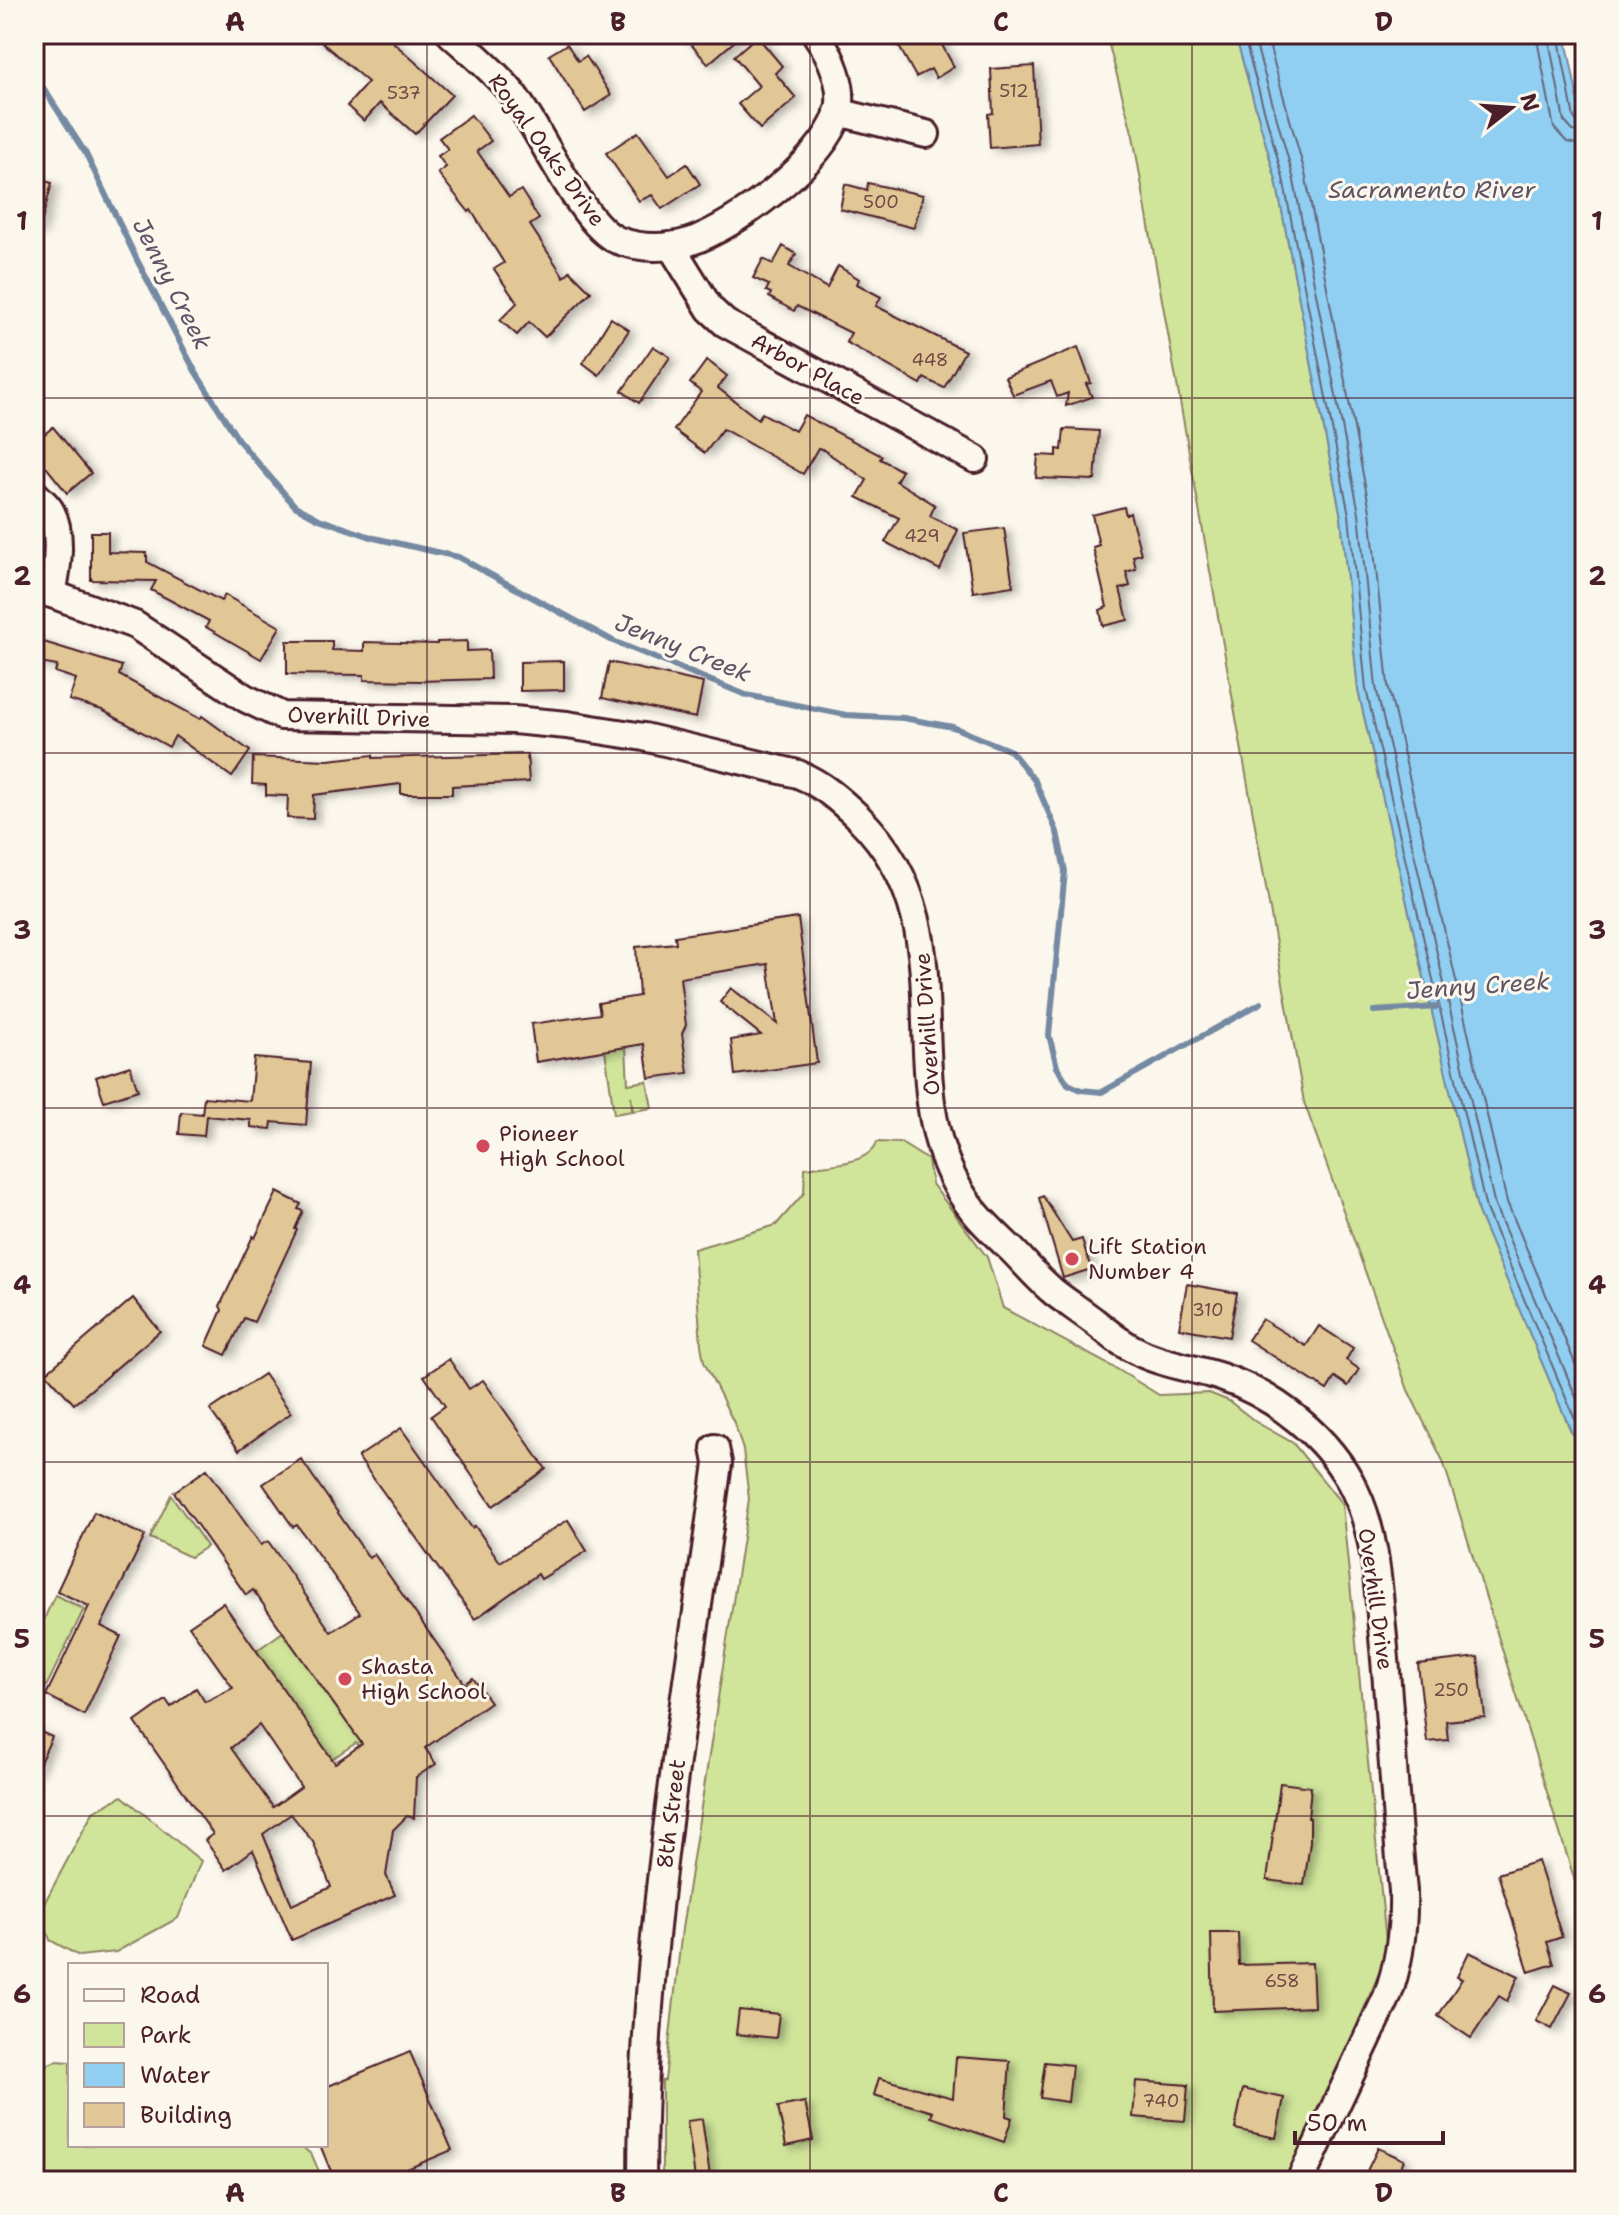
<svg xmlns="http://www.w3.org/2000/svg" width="1619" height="2215" viewBox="0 0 1619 2215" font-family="'Shantell Sans',sans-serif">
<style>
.green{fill:#d0e59a;stroke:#8d8262;stroke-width:2}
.water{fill:#90cff1;stroke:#7489a2;stroke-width:2}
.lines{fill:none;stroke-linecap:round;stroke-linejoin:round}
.shore{stroke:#66657a;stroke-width:2}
.stream{stroke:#7489a2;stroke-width:6}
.building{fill:#e1c696;stroke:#4a1f2b;stroke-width:2;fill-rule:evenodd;filter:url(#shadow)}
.minor-casing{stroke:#4a1f2b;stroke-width:32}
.minor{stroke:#fbf7ec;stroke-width:26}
.grid{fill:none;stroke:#4a1f2b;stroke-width:2;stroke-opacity:0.55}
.poi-dot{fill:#d1495b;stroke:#fbf7ec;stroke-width:3}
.labels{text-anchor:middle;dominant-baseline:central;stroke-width:6;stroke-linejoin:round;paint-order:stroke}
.number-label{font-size:18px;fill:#704946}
.street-label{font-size:22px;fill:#4a1f2b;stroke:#fbf7ec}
.poi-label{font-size:22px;fill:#4a1f2b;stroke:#fbf7ec;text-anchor:start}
.water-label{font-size:24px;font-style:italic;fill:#5f5466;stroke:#fbf7ec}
.neatline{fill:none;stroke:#4a1f2b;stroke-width:3}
.grid-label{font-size:26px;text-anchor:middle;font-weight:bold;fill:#4a1f2b}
</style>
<defs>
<filter id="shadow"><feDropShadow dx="6" dy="3.5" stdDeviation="4" flood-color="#0004"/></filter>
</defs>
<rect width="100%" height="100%" fill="#fbf7ec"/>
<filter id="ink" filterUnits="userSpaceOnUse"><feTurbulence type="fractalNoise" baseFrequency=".0125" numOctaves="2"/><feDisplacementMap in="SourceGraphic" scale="16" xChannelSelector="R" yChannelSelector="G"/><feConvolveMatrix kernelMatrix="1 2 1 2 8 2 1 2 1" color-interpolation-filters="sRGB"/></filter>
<g filter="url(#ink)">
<g class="green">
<path d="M1106,34H1235L1276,180L1341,517L1358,690L1478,1212L1585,1464V1913L1443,1461L1408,1390L1304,1102L1133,136Z"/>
<path d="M626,1047L628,1084L647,1081L652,1108L633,1111L631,1096L632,1111L614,1114L605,1050Z"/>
<path d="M877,1142L901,1143L928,1160L932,1184L987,1257L1003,1308L1117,1369L1159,1395L1209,1393L1229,1401L1256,1422L1293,1443L1342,1504L1386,1941L1380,1971L1330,2089L1285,2181H662V2081L665,2080L682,1929L749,1499L743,1450L735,1425L704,1362L701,1345L694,1249L776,1225L804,1193L805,1168C826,1164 868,1166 877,1142Z"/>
<path d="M171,1495L207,1546L190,1557L150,1538Z"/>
<path d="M55,1595L84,1609L46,1687L34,1682V1650L37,1652L39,1647L34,1641Z"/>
<path d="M283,1632L362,1744L360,1746L356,1743L330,1760L256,1651Z"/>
<path d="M122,1796L201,1861L178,1918L116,1952L79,1956L50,1940L40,1911L93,1812Z"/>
<path d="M56,2061L70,2062V2145H300L312,2155L323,2181H34V2070Z"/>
</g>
<path class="water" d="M1235,34H1565L1585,135V1464L1478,1212L1358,690L1341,517L1276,180Z"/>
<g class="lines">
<g class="shore">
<path d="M1243,34L1283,178L1349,515L1366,689L1486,1209L1585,1443"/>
<path d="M1253,34L1293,176L1359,513L1376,687L1495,1206L1585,1418"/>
<path d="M1266,34L1305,173L1370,511L1388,685L1507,1202L1585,1387"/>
<path d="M1536,34L1554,128L1567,142L1585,146"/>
<path d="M1548,34L1564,121L1573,131L1585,134"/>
<path d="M1558,34L1574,118L1578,123L1585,124"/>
</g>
<g class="stream">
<path d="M34,80L44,89L86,154L137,260L195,371L239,441L295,506L319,519L374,538L458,557L613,641L746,695L846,715L903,718L953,727L1011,751L1035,781L1057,832L1065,871L1049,1035L1057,1067L1068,1084L1081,1090L1102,1092L1261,1003"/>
<path d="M1374,1011L1438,1007"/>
</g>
</g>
<g class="building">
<path d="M312,34H384L452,95L415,134L380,103L364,121L347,106L368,82Z"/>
<path d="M682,34H743L708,64Z"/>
<path d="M892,34H936L954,67L936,78L931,69L916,77Z"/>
<path d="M757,36L782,66L775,73L796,98L760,129L738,104L759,86L734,56Z"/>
<path d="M567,44L578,61L586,56L611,95L585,112L549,55Z"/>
<path d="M1034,66L1038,144L990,148L988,114L993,113L991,69Z"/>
<path d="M471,115L491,141L477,151L509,197L521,190L539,219L530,225L564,277L570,271L591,292L545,337L529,322L517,335L500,320L517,303L494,269L504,263L471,210L469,212L438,173L446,167L438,156L448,149L439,138Z"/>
<path d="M638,132L669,176L687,164L700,184L662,209L652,195L639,201L606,153Z"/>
<path d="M34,178L52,183L39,231L34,230Z"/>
<path d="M868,183L923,195L914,228L840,209L845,184L867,190Z"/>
<path d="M783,246L796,254L789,266L827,288L838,266L859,279L857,284L881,297L876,306L965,351L944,388L924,378L921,384L846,342L851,333L797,306L794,311L769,297L771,293L766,291L769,285L753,278L763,259L773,264Z"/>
<path d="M611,318L629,330L599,375L583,363Z"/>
<path d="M653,346L670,357L639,403L622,391Z"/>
<path d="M1078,347L1091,383L1086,384L1092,397L1066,406L1068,393L1057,397L1051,381L1013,395L1005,377Z"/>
<path d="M707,360L727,376L718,388L758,419L762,413L795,431L804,415L882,456L880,459L902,471L896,481L935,505L930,516L958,530L940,570L885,542L899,518L857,497L867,480L822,449L818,448L803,474L723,429L705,453L674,430L701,392L690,383Z"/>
<path d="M53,427L91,473L67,493L34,452V443Z"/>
<path d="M1064,429L1099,431L1095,480L1036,478L1038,455L1057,456V449L1062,450Z"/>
<path d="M1124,507L1126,515L1130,513L1141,554L1133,556L1136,569L1126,572L1130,586L1120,589L1128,620L1103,626L1100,610L1107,607L1093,547L1099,545L1092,515Z"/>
<path d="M1004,528L1013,586L973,592L964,533Z"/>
<path d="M91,532H108V552L147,553V562L221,601L225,595L280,627L261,659L206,627L209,621L151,590L156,581L91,580Z"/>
<path d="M34,639L122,666L119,675L200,719L202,716L250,751L232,777L175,736L169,747L102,710L69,700L76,679L55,672L57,666L34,662Z"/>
<path d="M287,641H332V650L364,651V642L437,644V642L467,641V651L489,650L490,679L419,681L364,680V675L287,674Z"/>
<path d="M564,661V690L520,691V662Z"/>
<path d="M609,662L703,683L696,718L602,698Z"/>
<path d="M527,754L529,782L452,786V794H401V784L314,795L313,819L287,818L288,796L266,795V785L252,784L253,757L328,760L373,755V758Z"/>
<path d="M798,918L817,1063L735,1075L731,1040L761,1035L720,1002L731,988L777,1024L768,964L680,978L686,1025L682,1034L688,1073L649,1078L644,1044L536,1062L531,1024L600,1014L598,1003L639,996L636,947L676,943L675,936Z"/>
<path d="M254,1058L311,1063L306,1125L272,1122L271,1129L251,1127V1120L206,1116L204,1136L179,1134L181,1112L202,1114L204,1097L250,1101Z"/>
<path d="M130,1066L138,1090L104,1101L96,1077Z"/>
<path d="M277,1192L301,1204L298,1209L303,1211L295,1229L297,1230L254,1322L244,1318L226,1355L206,1346L222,1310L220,1306L253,1236L255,1238Z"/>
<path d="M1043,1196L1072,1242L1082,1239L1091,1269L1063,1278L1039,1198Z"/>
<path d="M1187,1284L1237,1293L1229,1337L1179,1328Z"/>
<path d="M133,1298L160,1331L74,1404L46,1373Z"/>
<path d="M1262,1319L1306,1346L1319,1326L1353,1348L1346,1360L1359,1369L1348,1386L1335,1377L1327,1390L1248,1340Z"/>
<path d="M449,1359L469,1389L483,1380L546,1469L493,1506L431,1416L445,1406L424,1376Z"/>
<path d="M264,1374L291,1413L239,1450L210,1410Z"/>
<path d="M401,1428L472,1528L475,1526L500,1562L568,1520L587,1551L541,1579L538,1574L475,1619L358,1457Z"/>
<path d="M301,1459L369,1558L374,1554L465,1684L473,1678L490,1702L425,1748L436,1764L416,1777L414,1818L407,1816L393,1830L386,1875L395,1895L292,1940L253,1850L226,1870L205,1840L213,1834L135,1722L166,1700L171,1707L196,1688L205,1702L233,1688L189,1626L223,1603L335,1763L362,1744L253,1590L246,1595L174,1492L207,1469L261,1545L268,1541L331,1632L360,1613L297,1525L293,1527L263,1484ZM259,1725L301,1787L273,1807L231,1748ZM291,1814L313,1842L331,1887L292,1905L263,1834Z"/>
<path d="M94,1512L145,1536L101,1626L121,1636L84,1715L46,1695L89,1606L57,1591Z"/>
<path d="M1478,1657L1485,1717L1446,1721L1448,1740L1427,1742L1418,1664Z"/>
<path d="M34,1729L52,1737L34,1775Z"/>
<path d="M1280,1783L1311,1787L1308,1818H1310V1842L1304,1885L1267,1880Z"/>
<path d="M1538,1861L1562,1937L1547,1942L1554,1964L1529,1972L1498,1874Z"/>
<path d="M1211,1933H1238L1239,1965L1312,1963L1314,2007L1213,2011Z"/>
<path d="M1469,1952L1519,1976L1507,2001L1499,1996L1471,2038L1438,2016L1462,1979L1457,1977Z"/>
<path d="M1555,1985L1571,1993L1552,2029L1536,2021Z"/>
<path d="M739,2010L779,2014L776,2038L736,2034Z"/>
<path d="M410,2052L452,2150L379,2181H335L320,2145H326V2087Z"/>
<path d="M956,2057L1010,2061L1006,2116L1012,2118L1004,2142L931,2117L933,2112L874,2095L879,2078L953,2098Z"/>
<path d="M1045,2062L1072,2065L1068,2102L1040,2098Z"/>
<path d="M1136,2081L1188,2085L1185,2121L1133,2117Z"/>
<path d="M1243,2089L1284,2098L1276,2138L1235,2129Z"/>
<path d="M805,2102L813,2140L786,2146L778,2107Z"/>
<path d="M702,2119L710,2177L695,2179L687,2121Z"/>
<path d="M1378,2148L1404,2160L1395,2181H1362Z"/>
</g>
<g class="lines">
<defs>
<g id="minor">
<path d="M451,34C472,53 494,71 512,93C539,127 582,226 617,240C641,249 665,249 689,242C735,227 823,162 838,114C846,88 831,55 816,34"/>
<path d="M838,112L926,134"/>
<path d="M671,246L710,309L725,323L975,459"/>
<path d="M34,493C39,499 48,505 51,512C63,535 57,570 52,594"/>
<path d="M34,590L52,594L135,625L245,698L282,716L513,720L567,725L644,737L798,774C822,784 840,800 859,818C970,928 892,1067 957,1186C970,1211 991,1230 1011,1249C1026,1264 1039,1280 1055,1293C1068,1303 1082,1312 1095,1322C1110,1334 1123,1345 1141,1353C1166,1365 1194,1368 1221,1377C1275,1395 1330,1438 1355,1491C1375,1532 1378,1582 1382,1627C1391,1715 1394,1803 1403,1891C1404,1928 1400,1962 1387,1997L1300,2181"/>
<path d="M642,2181C642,1941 686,1701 718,1463L715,1448"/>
</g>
</defs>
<use href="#minor" class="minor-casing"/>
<use href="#minor" class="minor"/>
</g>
</g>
<path class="grid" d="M427,34V2181M810,34V2181M1192,34V2181M34,398H1585M34,753H1585M34,1108H1585M34,1462H1585M34,1816H1585"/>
<g class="poi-dot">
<circle cx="483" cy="1146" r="8"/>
<circle cx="1072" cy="1259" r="8"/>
<circle cx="345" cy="1679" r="8"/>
</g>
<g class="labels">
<g class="number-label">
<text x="1014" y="91">512</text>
<text x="404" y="93">537</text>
<text x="881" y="202">500</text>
<text x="930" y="360">448</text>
<text x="922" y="536">429</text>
<text x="1208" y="1310">310</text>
<text x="1451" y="1690">250</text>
<text x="1282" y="1981">658</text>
<text x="1161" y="2101">740</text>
</g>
<g class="street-label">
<text transform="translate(547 150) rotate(54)">Royal Oaks Drive</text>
<text transform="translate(808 369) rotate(29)">Arbor Place</text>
<text transform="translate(359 717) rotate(2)">Overhill Drive</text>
<text transform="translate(927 1024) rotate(-94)">Overhill Drive</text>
<text transform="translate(1376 1599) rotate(82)">Overhill Drive</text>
<text transform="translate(671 1814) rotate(-83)">8th Street</text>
</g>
<g class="poi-label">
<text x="499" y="1133">Pioneer<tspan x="499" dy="25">High School</tspan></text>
<text x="1088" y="1246">Lift Station<tspan x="1088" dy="25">Number 4</tspan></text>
<text x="361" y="1666">Shasta<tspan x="361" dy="25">High School</tspan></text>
</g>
<g class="water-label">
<text x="1432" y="190">Sacramento River</text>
<text transform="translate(172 284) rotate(63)">Jenny Creek</text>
<text transform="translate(683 648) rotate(22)">Jenny Creek</text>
<text transform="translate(1478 986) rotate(-4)">Jenny Creek</text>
</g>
</g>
<rect width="1619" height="2215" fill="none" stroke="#fbf7ec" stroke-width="88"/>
<rect x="68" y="1963" width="260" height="184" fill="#fbf7ec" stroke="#b4a19f" stroke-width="2"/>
<rect x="84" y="1989" width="40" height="12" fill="#fbf7ec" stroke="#b4a19f" stroke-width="2"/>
<text x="140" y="2003" font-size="24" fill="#4a1f2b">Road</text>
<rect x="84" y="2023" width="40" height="24" fill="#d0e59a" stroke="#b4a19f" stroke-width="2"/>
<text x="140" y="2043" font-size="24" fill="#4a1f2b">Park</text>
<rect x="84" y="2063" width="40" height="24" fill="#90cff1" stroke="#b4a19f" stroke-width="2"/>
<text x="140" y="2083" font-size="24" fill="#4a1f2b">Water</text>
<rect x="84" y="2103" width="40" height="24" fill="#e1c696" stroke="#b4a19f" stroke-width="2"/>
<text x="140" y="2123" font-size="24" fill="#4a1f2b">Building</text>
<g transform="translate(1511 108) rotate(73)" stroke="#fbf7ec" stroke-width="6" paint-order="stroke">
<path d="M0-6L14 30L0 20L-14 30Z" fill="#4a1f2b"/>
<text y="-12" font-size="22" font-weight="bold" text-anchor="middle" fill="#4a1f2b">N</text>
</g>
<path d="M1295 2131v12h148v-12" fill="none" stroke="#4a1f2b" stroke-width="4"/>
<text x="1307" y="2131" font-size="24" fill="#4a1f2b" stroke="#fbf7ec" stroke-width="6" paint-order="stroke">50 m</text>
<rect x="44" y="44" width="1531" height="2127" class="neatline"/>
<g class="grid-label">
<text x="235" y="31">A</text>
<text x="618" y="31">B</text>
<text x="1001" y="31">C</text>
<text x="1384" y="31">D</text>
<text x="22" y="230">1</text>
<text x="1597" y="230">1</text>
<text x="22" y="585">2</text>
<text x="1597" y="585">2</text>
<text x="22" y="939">3</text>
<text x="1597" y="939">3</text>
<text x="22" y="1294">4</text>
<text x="1597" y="1294">4</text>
<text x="22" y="1648">5</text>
<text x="1597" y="1648">5</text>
<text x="22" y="2003">6</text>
<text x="1597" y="2003">6</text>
<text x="235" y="2202">A</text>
<text x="618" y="2202">B</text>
<text x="1001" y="2202">C</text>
<text x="1384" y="2202">D</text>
</g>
</svg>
